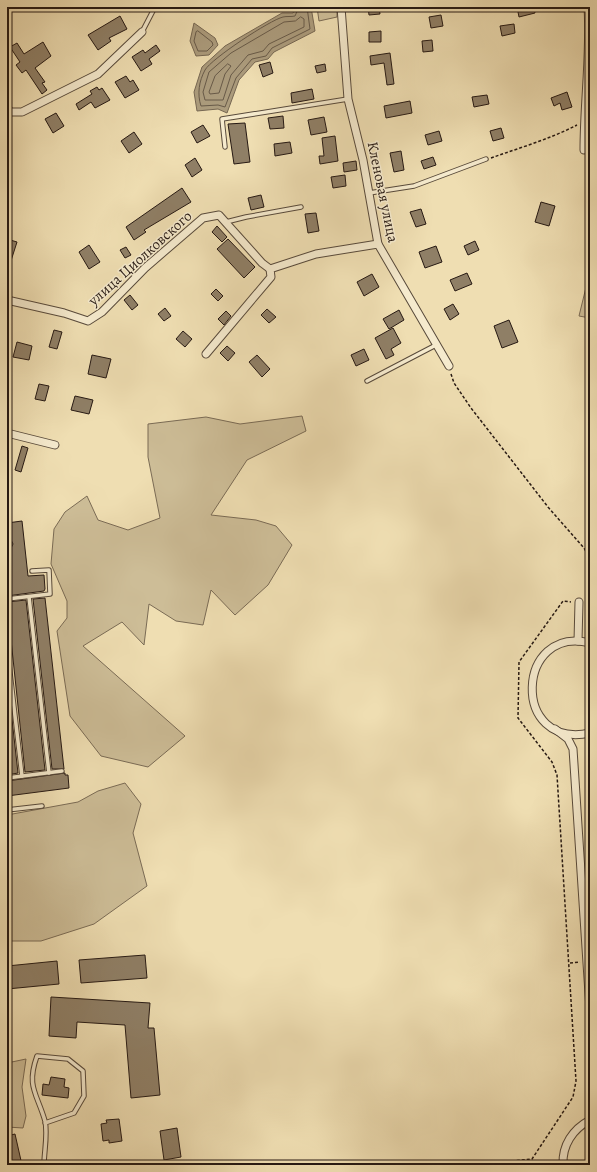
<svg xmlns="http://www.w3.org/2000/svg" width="597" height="1172" viewBox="0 0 597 1172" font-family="Alegreya,serif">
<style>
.green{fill:#cdbd97;stroke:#7a6b55}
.water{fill:#ab9b7c;stroke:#766752}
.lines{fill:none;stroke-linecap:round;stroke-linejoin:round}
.shore{stroke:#685a48;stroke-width:1}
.building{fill:#8f7f66;stroke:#261913}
.service-casing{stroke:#584a3b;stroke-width:5.5}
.minor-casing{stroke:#584a3b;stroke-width:9}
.path{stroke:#261913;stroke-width:1.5;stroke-dasharray:3 2;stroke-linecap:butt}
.service{stroke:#f5eacd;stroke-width:3.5}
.minor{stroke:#f5eacd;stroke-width:7}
.labels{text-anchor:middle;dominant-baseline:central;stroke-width:3;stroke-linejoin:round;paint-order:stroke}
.street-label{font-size:15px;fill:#261913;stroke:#f5eacd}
</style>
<rect width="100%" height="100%" fill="#efdeb2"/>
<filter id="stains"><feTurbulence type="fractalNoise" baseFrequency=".005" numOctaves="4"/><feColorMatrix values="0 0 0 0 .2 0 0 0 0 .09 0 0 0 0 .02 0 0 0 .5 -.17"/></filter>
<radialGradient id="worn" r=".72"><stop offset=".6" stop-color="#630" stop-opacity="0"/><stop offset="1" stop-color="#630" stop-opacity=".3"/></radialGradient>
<g class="green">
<path d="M317,7H337V17L319,21Z"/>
<path d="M589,275H590V318L579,316Z"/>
<path d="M302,416L306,431L247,460L211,515L256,520L276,526L292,545L268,585L235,615L211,590L203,625L176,621L149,604L144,645L122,622L83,646L185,736L148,767L101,756L70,716L57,631L67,618V601L51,564L54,529L65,512L87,496L98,520L128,530L160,518L148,457V424L206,417L240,424Z"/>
<path d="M125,783L141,804L133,833L147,886L94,924L41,941H7V815L78,802L98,791Z"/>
<path d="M26,1059L22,1087L26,1116L23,1128L7,1127V1063Z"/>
</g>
<g class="water">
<path d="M296,7H311L315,31L274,52L268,59L255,62L239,80L227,113L218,109L197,111L194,92L202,67L225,46L282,13H293Z"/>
<path d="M194,23L215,38L218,45L209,55L196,56L190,41Z"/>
</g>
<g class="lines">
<g class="shore">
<path d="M299,7L295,16C291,17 287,16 283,17C270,20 211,59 205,70C199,81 197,94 201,106L218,105L225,107L236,78L252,59L266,56L272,48L310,29L307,7"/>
<path d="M301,17L304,19V27L269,44L263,51L248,55L231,75L223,100H205L203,92L209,72L231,53L284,22L295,21Z"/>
<path d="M198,31L212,42L213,45L207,51H198L194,41L196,32Z"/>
<path d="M228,64L231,66L225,74L219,93L210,94L209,92L215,76Z"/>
</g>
</g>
<g class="building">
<path d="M368,7H379L380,14L369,15Z"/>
<path d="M517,7H534L535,13L519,17Z"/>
<path d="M441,15L443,26L431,28L429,17Z"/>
<path d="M120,16L127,29L109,38L111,41L98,50L88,35Z"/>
<path d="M514,24L515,33L502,36L500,26Z"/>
<path d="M381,31V42H369V32Z"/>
<path d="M432,40L433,51L423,52L422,41Z"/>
<path d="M43,42L51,56L35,68L45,82L42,83L47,90L42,94L26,70L22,73L16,65L20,62L10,47L17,43L24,54Z"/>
<path d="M156,45L160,51L149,59L152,64L141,71L132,57L143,50L145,53Z"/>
<path d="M390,53L394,84L387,85L384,63L371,65L370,56Z"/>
<path d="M270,62L273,73L263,77L259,65Z"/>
<path d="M325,64L326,71L317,73L315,66Z"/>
<path d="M126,76L130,82L133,80L139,90L125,98L115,82Z"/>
<path d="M97,87L99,90L102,88L110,100L95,108L91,102L79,110L76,104L92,94L90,91Z"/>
<path d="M312,89L314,99L292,103L291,93Z"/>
<path d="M567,92L572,107L562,110L560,103L554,106L551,98Z"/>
<path d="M487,95L489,104L474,107L472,97Z"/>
<path d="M410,101L412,113L386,118L384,106Z"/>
<path d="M56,113L64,126L53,133L45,119Z"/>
<path d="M283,116L284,128L270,129L268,118Z"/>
<path d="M324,117L327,132L311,135L308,120Z"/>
<path d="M245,123L250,162L234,164L228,124Z"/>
<path d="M203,125L210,136L197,143L191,132Z"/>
<path d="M501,128L504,138L493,141L490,131Z"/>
<path d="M439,131L442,141L428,145L425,135Z"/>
<path d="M134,132L142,144L129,153L121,141Z"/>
<path d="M335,136L338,161L320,164L319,156H324L322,138Z"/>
<path d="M290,142L292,153L275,156L274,144Z"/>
<path d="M401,151L404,170L394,172L390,153Z"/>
<path d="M433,157L436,165L424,169L421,161Z"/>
<path d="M195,158L202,170L192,177L185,165Z"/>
<path d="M356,161L357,170L344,172L343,163Z"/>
<path d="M345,175L346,186L333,188L331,177Z"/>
<path d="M182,188L191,202L144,230L146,232L134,240L126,227Z"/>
<path d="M261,195L264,207L251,210L248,198Z"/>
<path d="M541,202L555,206L549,226L535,222Z"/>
<path d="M421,209L426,224L416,227L410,212Z"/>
<path d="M316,213L319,231L308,233L305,214Z"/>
<path d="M217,226L227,237L222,242L212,232Z"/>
<path d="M7,239L17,242L9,267H7Z"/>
<path d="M228,239L255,267L244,278L217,249Z"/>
<path d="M475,241L479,250L468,255L464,246Z"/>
<path d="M89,245L100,262L89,269L79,252Z"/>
<path d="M436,246L442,262L425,268L419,252Z"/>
<path d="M126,247L131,255L125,258L120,250Z"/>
<path d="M467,273L472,284L455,291L450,280Z"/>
<path d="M372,274L379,287L364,296L357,282Z"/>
<path d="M216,289L223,296L218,301L211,294Z"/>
<path d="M130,295L138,305L132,310L124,300Z"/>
<path d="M453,304L459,314L450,320L444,309Z"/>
<path d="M165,308L171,316L164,321L158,314Z"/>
<path d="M267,309L276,317L269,323L261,315Z"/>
<path d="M399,310L404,320L389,329L383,319Z"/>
<path d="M226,311L231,316L224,325L218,319Z"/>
<path d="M509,320L518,342L502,348L494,326Z"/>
<path d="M393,328L401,343L391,349L394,355L386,359L375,338Z"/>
<path d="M54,330L62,332L57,349L49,347Z"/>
<path d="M183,331L192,339L185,347L176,339Z"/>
<path d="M17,342L32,346L29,360L13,357Z"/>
<path d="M227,346L235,353L228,361L220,353Z"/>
<path d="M364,349L369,360L356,366L351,355Z"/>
<path d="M92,355L111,359L106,378L88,374Z"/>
<path d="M257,355L270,369L262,377L249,362Z"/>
<path d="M39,384L49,386L45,401L35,399Z"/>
<path d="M75,396L93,400L89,414L71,410Z"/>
<path d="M22,446L28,448L21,472L15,470Z"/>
<path d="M22,521L28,576L44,575L45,589L44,591L7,596V549L11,548L13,544L11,540L7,539V523Z"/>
<path d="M45,598L64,769H52L33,599Z"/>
<path d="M26,600L45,770L25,772L7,602Z"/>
<path d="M7,675L18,773L7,775Z"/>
<path d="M65,773V775H68L69,788L7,796V781Z"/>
<path d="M145,955L147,978L81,983L79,960Z"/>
<path d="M57,961L59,984L7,989V966Z"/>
<path d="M51,997L150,1003L148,1028H154L160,1095L131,1098L125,1025L77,1022L76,1038L49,1036Z"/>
<path d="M51,1077L65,1079L64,1087L69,1088L68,1098L42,1095L43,1084L49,1085Z"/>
<path d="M119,1119L122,1141L109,1143V1140L103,1141L101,1124L107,1123L106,1120Z"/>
<path d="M177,1128L181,1157L164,1160L160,1131Z"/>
<path d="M15,1134L22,1165H7V1136Z"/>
</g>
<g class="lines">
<defs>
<g id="service">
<path d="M142,32L155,7"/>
<path d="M225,147L222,119L348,99"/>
<path d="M369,193L414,186L486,159"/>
<path d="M226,222L246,217L301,207"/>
<path d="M367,381L436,345"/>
<path d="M29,597L49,773"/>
<path d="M7,599L50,594L49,570L32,571"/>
<path d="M7,647L22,776"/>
<path d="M7,778L62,771"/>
<path d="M7,810L42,806"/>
<path d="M44,1165C44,1152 48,1134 45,1121C37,1093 26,1087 37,1056L68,1059L83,1071L84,1096L74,1113L45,1123"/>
</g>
<g id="minor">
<path d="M341,7L348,99L363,160L378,244L449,366"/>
<path d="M7,107L10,112H22L98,74L142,32"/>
<path d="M584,150C584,102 591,54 588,7"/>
<path d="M7,300L64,313L88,321L102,312L145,268L203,218L219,215L262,263L270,269"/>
<path d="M206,354L271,277L270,269L316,254L378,244"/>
<path d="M7,433L55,445"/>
<path d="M7,544H8"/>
<path d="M578,641L579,602"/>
<path d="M590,643C516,624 510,750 590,733"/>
<path d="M555,729L568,739L573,749L590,1009"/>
<path d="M563,1165C562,1145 573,1129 590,1120"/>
</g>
</defs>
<use href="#service" class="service-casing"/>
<use href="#minor" class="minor-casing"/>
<g class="path">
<path d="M491,158C519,148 550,139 577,125"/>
<path d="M451,374L454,383L471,408L548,507L584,548L590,559"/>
<path d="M570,963L580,962"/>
<path d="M472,1165L532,1159L573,1097L576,1081L557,775L552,762L518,718L519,662L563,601L571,602"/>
</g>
<use href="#service" class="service"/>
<use href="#minor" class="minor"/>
</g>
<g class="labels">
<g class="street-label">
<text transform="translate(383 192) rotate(78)">Кленовая улица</text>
<text transform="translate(140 258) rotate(-42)">улица Циолковского</text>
</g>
</g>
<rect width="597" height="1172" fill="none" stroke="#efdeb2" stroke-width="24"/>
<rect x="8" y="8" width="581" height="1156" fill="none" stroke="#261913" stroke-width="2"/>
<rect x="12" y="12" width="573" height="1148" fill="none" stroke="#261913"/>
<rect width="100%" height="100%" filter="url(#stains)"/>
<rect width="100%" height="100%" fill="url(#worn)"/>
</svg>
